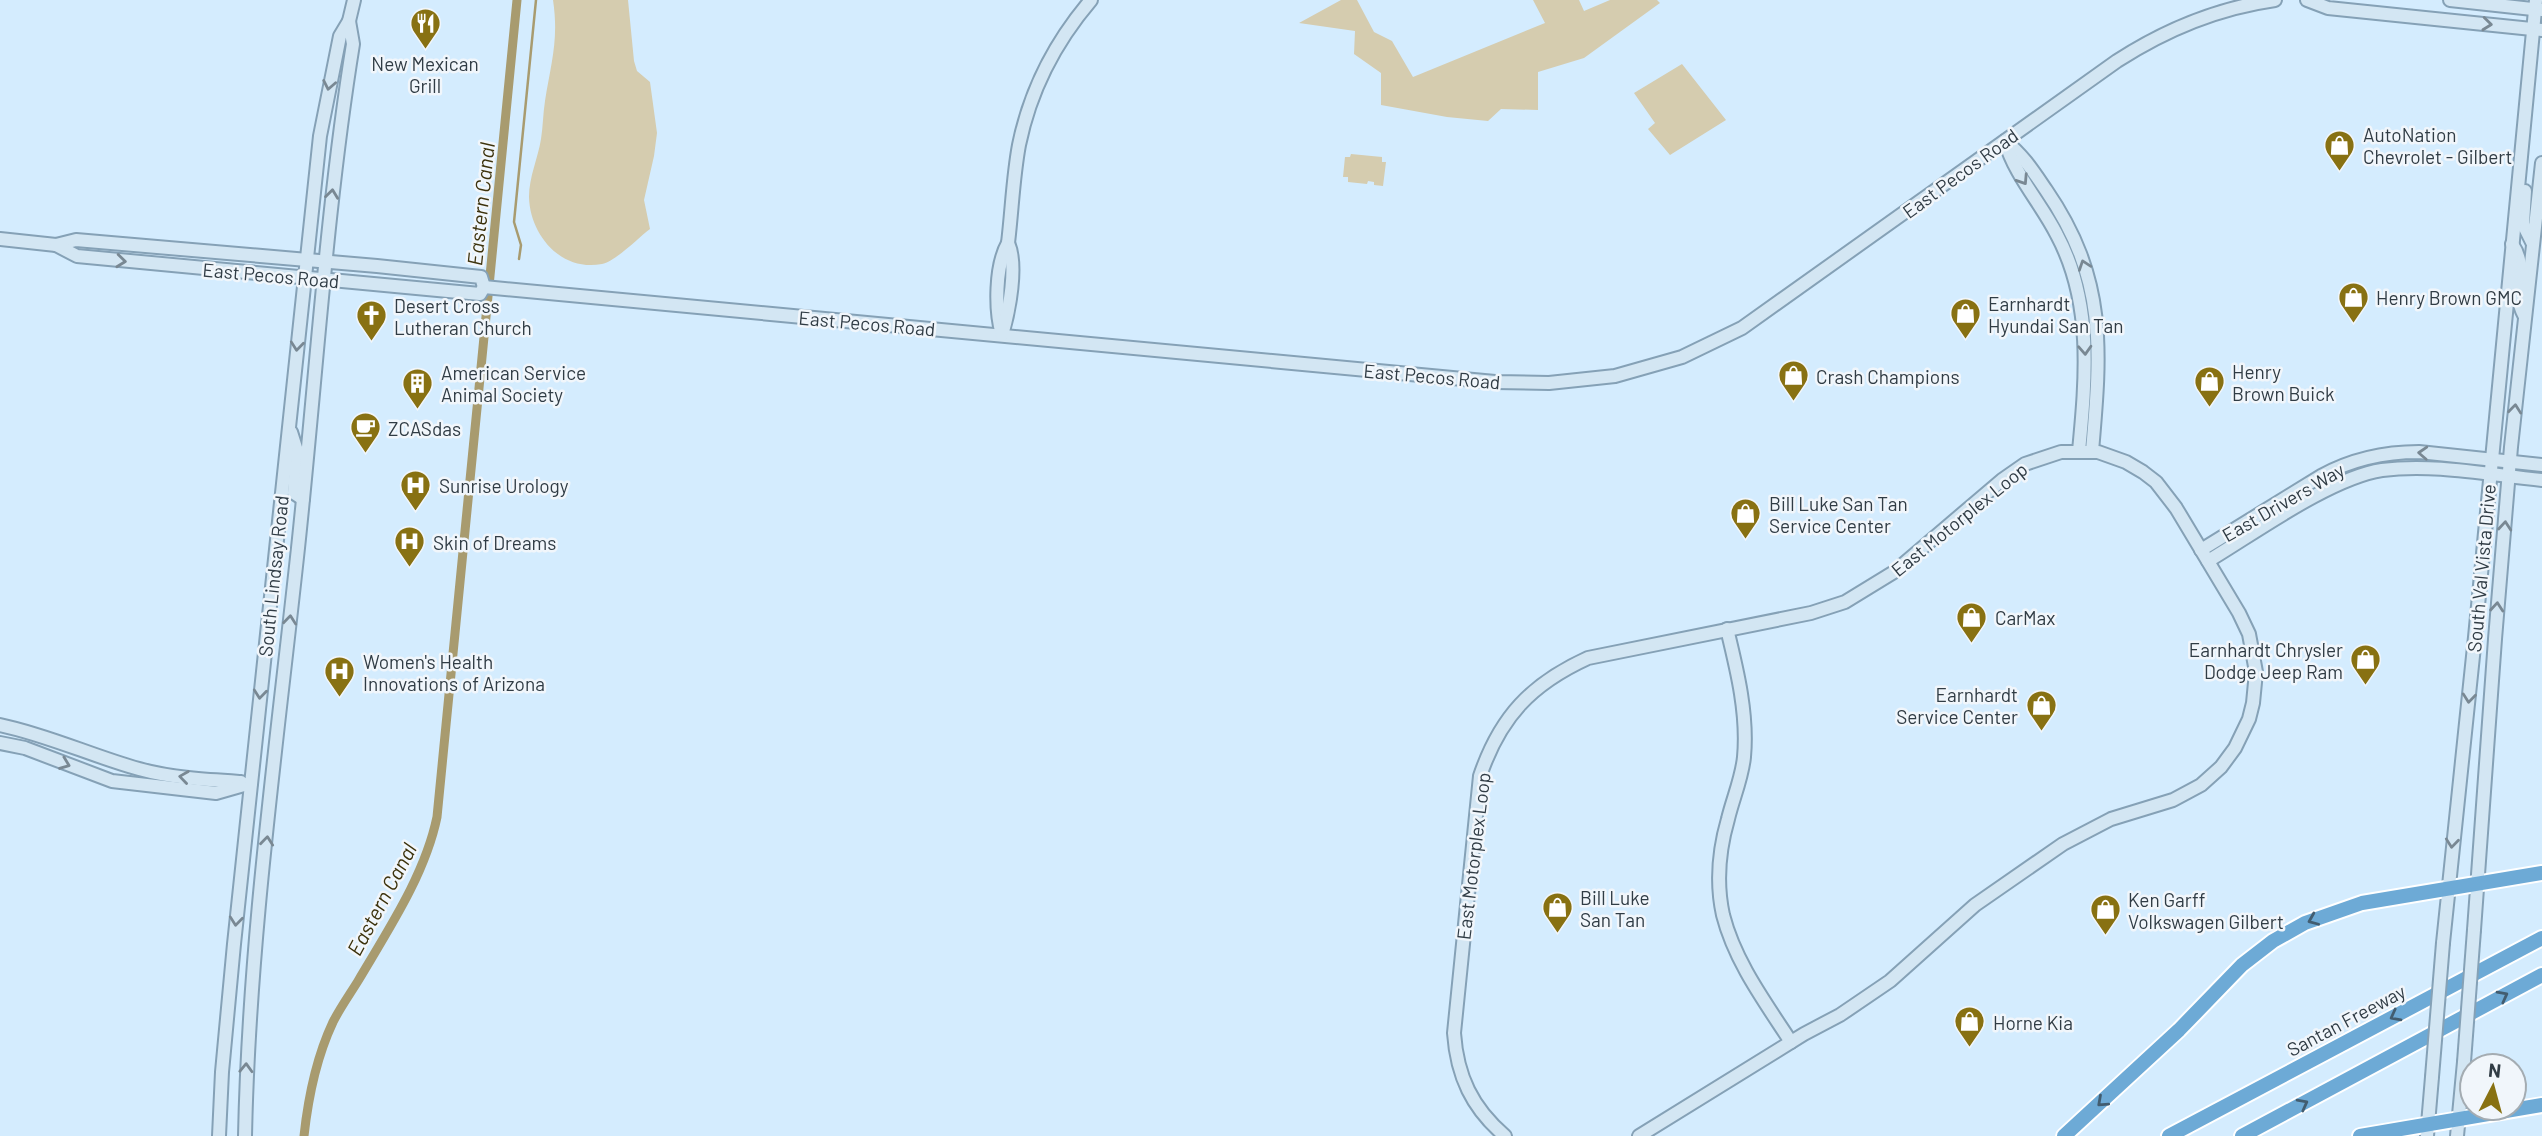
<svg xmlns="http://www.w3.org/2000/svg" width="2542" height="1136" viewBox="0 0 2542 1136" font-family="Barlow,sans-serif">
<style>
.green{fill:#d5ccaf}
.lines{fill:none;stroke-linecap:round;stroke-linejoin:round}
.stream{stroke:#a89b6f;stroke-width:2.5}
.canal{stroke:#a89b6f;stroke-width:9}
.secondary-casing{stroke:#85a1b6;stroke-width:16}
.highway-casing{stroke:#fff;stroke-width:18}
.secondary{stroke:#d3e6f3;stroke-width:12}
.highway{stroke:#6daad6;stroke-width:14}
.secondary-bridge-casing{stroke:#85a1b6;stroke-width:16;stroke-linecap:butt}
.secondary-bridge{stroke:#d3e6f3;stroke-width:12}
.oneway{stroke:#798893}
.oneway2{stroke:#425d70}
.labels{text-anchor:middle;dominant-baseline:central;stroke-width:5;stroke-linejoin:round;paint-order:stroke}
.poi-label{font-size:19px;fill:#303c45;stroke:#f1f6fb;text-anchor:start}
.street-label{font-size:19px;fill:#303c45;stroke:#f1f6fb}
.water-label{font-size:21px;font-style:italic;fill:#3c320c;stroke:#f1f6fb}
</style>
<rect width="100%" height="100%" fill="#d4ecfe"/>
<g class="green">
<path d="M553,0H628L634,61L637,71L650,82L657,133L654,156L644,200L650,229C638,238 616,261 602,264C561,272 530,235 529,197C529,177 538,158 541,139C543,126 543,114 545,101C551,63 559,40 553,0Z"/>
<path d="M1341,0H1357L1374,32L1392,41L1413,77L1545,23L1533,0H1579L1584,11L1610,0H1657L1660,3L1584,58L1538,72V110L1501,109L1488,121L1447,117L1381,105V73L1354,54L1355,31L1299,23Z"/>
<path d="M1682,64L1726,120L1670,155L1648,129L1655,123L1634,93Z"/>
<path d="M1351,154L1382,157V162H1386L1383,186L1374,185V182L1368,181L1367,184L1348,182V177H1343L1345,157H1350Z"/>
</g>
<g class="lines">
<path class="stream" d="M519,259L521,245L514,222L536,0"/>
<path class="canal" d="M304,1136C308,1099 317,1056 333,1022C340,1008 350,994 358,981C388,930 425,875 437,817L517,0"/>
<defs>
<g id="secondary">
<path d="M2307,0L2328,8L2542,30"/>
<path d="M2450,0L2542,10"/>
<path d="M2005,141C2023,155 2033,171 2046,190C2107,279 2101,349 2092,451"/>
<path d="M2005,141C2015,176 2041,203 2057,235C2093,302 2086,378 2079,451"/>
<path d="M2525,191L2523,224L2532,242"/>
<path d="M0,239L56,245L76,240L377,266L481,277L484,287"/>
<path d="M2512,244C2530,270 2510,289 2524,315"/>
<path d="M56,245L77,256L480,294L484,287"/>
<path d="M484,287L1495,382L1549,383L1615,376L1682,357L1742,328L2117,61C2165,30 2218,8 2275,0"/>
<path d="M1002,335C995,310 995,266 1008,243C1012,210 1013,177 1019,145C1030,91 1056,41 1091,0"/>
<path d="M1002,335C1009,311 1018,265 1008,243"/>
<path d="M291,432L297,451L294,493L303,499"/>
<path d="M2201,550L2321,476C2352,459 2383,452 2419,452L2542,465"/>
<path d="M2208,561C2255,533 2330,478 2382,470C2434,463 2490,475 2542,480"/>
<path d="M1727,629C1737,670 1748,714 1744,757C1742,778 1733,798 1728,819C1719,850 1716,883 1723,915C1735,962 1765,1002 1791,1042"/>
<path d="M0,725C48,735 92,756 139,769C171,778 207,780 241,782"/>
<path d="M0,743L25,748L112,781L216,793L251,783"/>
<path d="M2474,930L2495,639L2511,447L2542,163"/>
<path d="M2443,943L2475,637L2536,0"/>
<path d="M219,1136L222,1072L234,944L320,136L340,36L349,21L354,0"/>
<path d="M245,1136C249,940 277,743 298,548C316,380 326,211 353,44L349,21"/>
<path d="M1505,1136C1472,1108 1457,1076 1454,1033L1480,776C1500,717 1531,684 1588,658L1811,613L1845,602L1894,572L2002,480L2025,464L2061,452H2098L2126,462L2143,472L2156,482L2176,508L2239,613L2249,634L2256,672L2253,703L2249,719L2235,748L2221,767L2201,785L2173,800L2111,819L2063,844L1975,905L1890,981L1840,1015L1804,1034L1639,1136"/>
<path d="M2427,1136L2432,1077"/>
<path d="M2457,1136L2464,1062"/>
</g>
<g id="highway">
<path d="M2064,1136L2179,1030L2242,965L2273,941L2305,923L2362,903L2542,873"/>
<path d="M2169,1136L2542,938"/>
<path d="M2242,1136L2542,975"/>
<path d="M2360,1136L2542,1105"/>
</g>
</defs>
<use href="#secondary" class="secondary-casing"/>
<use href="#highway" class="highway-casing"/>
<use href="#secondary" class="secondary"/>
<use href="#highway" class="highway"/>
<defs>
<g id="secondary-bridge">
<path d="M2464,1062L2474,930"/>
<path d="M2432,1077L2443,943"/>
</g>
</defs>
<use href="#secondary-bridge" class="secondary-bridge-casing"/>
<use href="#secondary-bridge" class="secondary-bridge"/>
</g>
<defs><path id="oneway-chevron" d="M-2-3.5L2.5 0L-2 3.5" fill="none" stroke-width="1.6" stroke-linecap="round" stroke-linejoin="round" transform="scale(1.75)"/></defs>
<g class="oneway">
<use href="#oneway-chevron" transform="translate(2487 24) rotate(6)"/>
<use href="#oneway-chevron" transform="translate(329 85) rotate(101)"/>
<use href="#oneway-chevron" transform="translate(2023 180) rotate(57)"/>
<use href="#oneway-chevron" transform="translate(332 194) rotate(-83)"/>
<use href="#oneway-chevron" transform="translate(121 261) rotate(6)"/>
<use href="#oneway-chevron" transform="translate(2084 265) rotate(-109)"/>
<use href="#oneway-chevron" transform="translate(297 346) rotate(96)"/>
<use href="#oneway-chevron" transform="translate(2085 350) rotate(87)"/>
<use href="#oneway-chevron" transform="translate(2515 409) rotate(-84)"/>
<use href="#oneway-chevron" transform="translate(2423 453) rotate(-177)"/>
<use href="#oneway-chevron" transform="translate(2505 526) rotate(-85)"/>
<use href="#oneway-chevron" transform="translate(2497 607) rotate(-85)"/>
<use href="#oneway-chevron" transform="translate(290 620) rotate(-84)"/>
<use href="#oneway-chevron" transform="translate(260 694) rotate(96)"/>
<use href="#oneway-chevron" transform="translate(2469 698) rotate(96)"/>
<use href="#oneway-chevron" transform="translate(65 764) rotate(21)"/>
<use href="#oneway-chevron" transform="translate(184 777) rotate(-172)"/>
<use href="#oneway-chevron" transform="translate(267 841) rotate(-84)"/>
<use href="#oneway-chevron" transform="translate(2452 843) rotate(96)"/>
<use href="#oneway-chevron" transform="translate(236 921) rotate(96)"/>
<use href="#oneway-chevron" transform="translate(246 1068) rotate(-88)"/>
</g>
<g class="oneway2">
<use href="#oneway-chevron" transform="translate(2313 920) rotate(157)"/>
<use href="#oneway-chevron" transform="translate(2503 996) rotate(-28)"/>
<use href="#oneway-chevron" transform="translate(2395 1016) rotate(152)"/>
<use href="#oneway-chevron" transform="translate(2102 1102) rotate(138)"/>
<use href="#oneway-chevron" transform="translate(2303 1104) rotate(-28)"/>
</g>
<defs>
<symbol id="restaurant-pin" viewBox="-11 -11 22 30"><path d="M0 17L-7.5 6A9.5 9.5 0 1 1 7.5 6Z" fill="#887112" stroke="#f1f6fb"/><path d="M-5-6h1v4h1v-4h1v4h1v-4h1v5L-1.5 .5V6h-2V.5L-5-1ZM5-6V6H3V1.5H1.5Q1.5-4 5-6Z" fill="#fff"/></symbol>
<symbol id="shop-pin" viewBox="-11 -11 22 30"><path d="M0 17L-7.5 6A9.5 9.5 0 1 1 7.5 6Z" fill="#887112" stroke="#f1f6fb"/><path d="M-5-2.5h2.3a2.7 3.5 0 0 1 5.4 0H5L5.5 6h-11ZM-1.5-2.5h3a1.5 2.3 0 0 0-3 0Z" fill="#fff"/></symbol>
<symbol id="church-pin" viewBox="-11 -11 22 30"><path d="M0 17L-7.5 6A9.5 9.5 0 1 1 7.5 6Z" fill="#887112" stroke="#f1f6fb"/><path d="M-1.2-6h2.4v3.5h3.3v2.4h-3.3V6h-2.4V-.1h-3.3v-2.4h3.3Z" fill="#fff"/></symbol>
<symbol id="building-pin" viewBox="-11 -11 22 30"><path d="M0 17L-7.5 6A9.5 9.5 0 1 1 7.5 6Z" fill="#887112" stroke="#f1f6fb"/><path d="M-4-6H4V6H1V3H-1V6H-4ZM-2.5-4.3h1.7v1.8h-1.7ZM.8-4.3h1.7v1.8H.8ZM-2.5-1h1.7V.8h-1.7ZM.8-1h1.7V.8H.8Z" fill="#fff"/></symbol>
<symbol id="cafe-pin" viewBox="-11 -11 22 30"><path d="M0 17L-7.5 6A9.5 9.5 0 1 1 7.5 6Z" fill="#887112" stroke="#f1f6fb"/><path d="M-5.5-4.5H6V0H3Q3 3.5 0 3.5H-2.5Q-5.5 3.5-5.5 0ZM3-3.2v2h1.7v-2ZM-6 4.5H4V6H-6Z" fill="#fff"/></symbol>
<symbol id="hospital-pin" viewBox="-11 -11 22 30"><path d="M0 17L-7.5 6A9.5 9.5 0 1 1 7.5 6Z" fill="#887112" stroke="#f1f6fb"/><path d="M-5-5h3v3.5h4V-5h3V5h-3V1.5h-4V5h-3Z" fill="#fff"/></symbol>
</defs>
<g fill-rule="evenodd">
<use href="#restaurant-pin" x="408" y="6" width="35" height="47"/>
<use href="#shop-pin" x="2322" y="128" width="35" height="47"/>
<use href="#shop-pin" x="2336" y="280" width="35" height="47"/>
<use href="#shop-pin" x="1948" y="296" width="35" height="47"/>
<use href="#church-pin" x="354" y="298" width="35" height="47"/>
<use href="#shop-pin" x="1776" y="358" width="35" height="47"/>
<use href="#shop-pin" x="2192" y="364" width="35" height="47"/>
<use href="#building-pin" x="400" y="366" width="35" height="47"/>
<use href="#cafe-pin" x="348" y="410" width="35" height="47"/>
<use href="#hospital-pin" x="398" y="468" width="35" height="47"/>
<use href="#shop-pin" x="1728" y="496" width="35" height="47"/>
<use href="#hospital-pin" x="392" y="524" width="35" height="47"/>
<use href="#shop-pin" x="1954" y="600" width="35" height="47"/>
<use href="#shop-pin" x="2348" y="642" width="35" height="47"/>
<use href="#hospital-pin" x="322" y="654" width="35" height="47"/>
<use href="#shop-pin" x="2024" y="688" width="35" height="47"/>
<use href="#shop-pin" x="1540" y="890" width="35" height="47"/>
<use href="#shop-pin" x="2088" y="892" width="35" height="47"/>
<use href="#shop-pin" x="1952" y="1004" width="35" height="47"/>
</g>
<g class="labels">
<g class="poi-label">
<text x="425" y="63" text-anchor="middle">New Mexican<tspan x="425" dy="22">Grill</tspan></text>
<text x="2363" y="134">AutoNation<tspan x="2363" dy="22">Chevrolet - Gilbert</tspan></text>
<text x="2376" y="297">Henry Brown GMC</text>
<text x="1988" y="303">Earnhardt<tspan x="1988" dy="22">Hyundai San Tan</tspan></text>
<text x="394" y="305">Desert Cross<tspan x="394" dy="22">Lutheran Church</tspan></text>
<text x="2232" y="371">Henry<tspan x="2232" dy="22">Brown Buick</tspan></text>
<text x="441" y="372">American Service<tspan x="441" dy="22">Animal Society</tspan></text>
<text x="1816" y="376">Crash Champions</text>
<text x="388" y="428">ZCASdas</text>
<text x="439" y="485">Sunrise Urology</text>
<text x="1769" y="503">Bill Luke San Tan<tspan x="1769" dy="22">Service Center</tspan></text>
<text x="433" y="542">Skin of Dreams</text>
<text x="1995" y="617">CarMax</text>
<text x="2343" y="649" text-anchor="end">Earnhardt Chrysler<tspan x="2343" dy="22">Dodge Jeep Ram</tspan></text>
<text x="363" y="661">Women's Health<tspan x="363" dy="22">Innovations of Arizona</tspan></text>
<text x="2018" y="694" text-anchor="end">Earnhardt<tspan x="2018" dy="22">Service Center</tspan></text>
<text x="1580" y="897">Bill Luke<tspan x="1580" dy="22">San Tan</tspan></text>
<text x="2128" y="899">Ken Garff<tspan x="2128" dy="22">Volkswagen Gilbert</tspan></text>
<text x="1993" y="1022">Horne Kia</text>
</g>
<g class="street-label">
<text transform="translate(1960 173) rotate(-36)">East Pecos Road</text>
<text transform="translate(271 275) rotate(5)">East Pecos Road</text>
<text transform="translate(867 323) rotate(5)">East Pecos Road</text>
<text transform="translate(1432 376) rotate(5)">East Pecos Road</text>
<text transform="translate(2283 502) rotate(-30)">East Drivers Way</text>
<text transform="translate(1959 519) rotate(-39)">East Motorplex Loop</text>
<text transform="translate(2481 568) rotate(-85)">South Val Vista Drive</text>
<text transform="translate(273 576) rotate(-84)">South Lindsay Road</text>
<text transform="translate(1473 856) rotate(-83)">East Motorplex Loop</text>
<text transform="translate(2346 1020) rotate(-28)">Santan Freeway</text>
</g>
<g class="water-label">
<text transform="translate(480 204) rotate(-84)">Eastern Canal</text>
<text transform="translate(381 899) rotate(-62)">Eastern Canal</text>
</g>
</g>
<g transform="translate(2493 1087) rotate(6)"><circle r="33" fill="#f1f6fb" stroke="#a4acb2" stroke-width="2"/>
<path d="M0-5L12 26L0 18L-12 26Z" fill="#887112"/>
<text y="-10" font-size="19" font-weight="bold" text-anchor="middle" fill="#303c45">N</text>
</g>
</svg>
